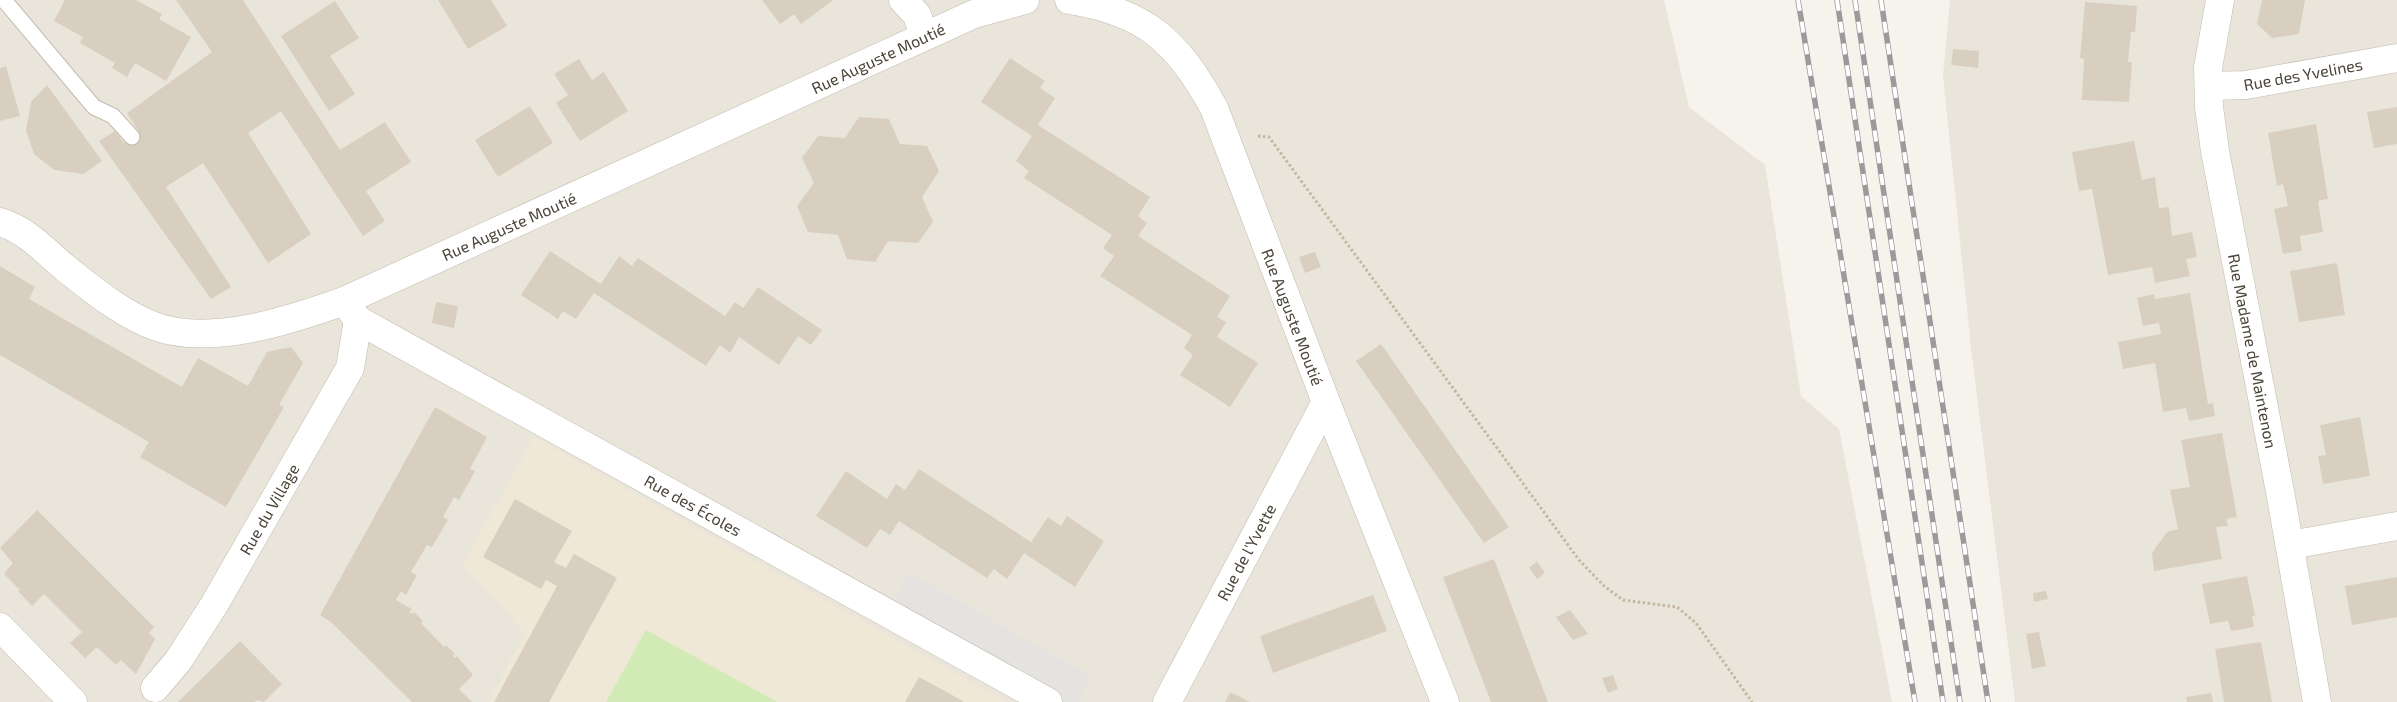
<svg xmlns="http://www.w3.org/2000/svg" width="2397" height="702" viewBox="0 0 2397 702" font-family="'Exo 2',sans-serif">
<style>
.residential{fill:#eae5da}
.education{fill:#efe8d6}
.green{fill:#d2eab5}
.parking{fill:#e5e3e0}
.building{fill:#d8cfc1}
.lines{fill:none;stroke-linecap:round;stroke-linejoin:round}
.service-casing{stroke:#c2bbae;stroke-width:17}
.minor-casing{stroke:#c2bbae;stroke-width:29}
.path{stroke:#c4b79f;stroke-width:3;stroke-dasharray:2.5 2.5;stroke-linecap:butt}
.service{stroke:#fff;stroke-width:15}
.minor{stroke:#fff;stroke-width:28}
.rail-casing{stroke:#9a9a9a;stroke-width:5.5}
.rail{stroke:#fff;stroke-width:4;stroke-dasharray:11;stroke-linecap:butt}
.labels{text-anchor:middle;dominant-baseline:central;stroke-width:5;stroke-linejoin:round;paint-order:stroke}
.street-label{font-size:16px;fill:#4b4439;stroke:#fff}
</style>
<rect width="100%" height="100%" fill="#f6f3ec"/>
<g class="residential">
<path d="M0,0H1664L1689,107L1765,165L1801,396L1839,429L1892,702H0Z"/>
<path d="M1950,0H2397V702H2015L1971,348L1943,76Z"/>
</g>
<path class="education" d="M534,437L1007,702H489L525,633L463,564Z"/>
<path class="green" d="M646,630L777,702H606Z"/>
<path class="parking" d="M909,572L1092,677L1077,702H1048L888,612Z"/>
<g class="building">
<path d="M65,0H136L162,14L159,19L191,37L166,81L135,63L127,77L112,68L115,63L80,43L83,37L54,21Z"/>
<path d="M176,0H243L340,150L385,122L411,162L366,191L385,221L363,236L281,111L248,133L311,234L268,263L203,163L166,187L231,287L211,299L99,141L115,131L124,143L139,132L127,113L212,52Z"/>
<path d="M438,0H491L507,26L468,49Z"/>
<path d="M762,0H833L801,24L794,14L780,24Z"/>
<path d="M2262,0H2305L2299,34L2272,38L2257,24Z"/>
<path d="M335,1L359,38L330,56L355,94L329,111L281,36Z"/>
<path d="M2085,2L2137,6L2135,32H2131L2128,62H2132L2129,102L2082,100L2084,59L2080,58Z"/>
<path d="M1953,49L1979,51L1978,68L1951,65Z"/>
<path d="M1010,58L1045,81L1040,88L1055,98L1038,125L1150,197L1138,216L1147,223L1138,236L1230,296L1217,317L1226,322L1217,337L1258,363L1230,407L1180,375L1193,355L1184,348L1192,335L1100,276L1114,256L1103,248L1112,235L1024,178L1029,171L1016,161L1032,136L981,102Z"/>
<path d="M579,59L592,80L604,72L628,111L580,141L556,103L568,95L554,74Z"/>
<path d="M6,66L20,116L0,121V68Z"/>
<path d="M47,85L102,161L83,174L54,170L34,154L26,131L31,102Z"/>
<path d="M530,106L553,143L498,177L475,140Z"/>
<path d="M2397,107V144L2374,148L2367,112Z"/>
<path d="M859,117L889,119L900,144L927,146L939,171L922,197L933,222L918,243L888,241L875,262L847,259L838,235L808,232L797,206L814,183L802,158L818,136L845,138Z"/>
<path d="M2316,124L2328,199L2318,201L2323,232L2300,236L2302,251L2283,254L2274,209L2288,206L2283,184L2277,186L2268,133Z"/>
<path d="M2134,141L2142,180L2155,177L2159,208L2169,207L2172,236L2192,232L2197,257L2186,259L2190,276L2155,283L2152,267L2108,275L2092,189L2079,191L2072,152Z"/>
<path d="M550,251L601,284L619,256L632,266L638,258L725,316L735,302L743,308L758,287L822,330L811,345L798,336L779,365L739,337L730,353L720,345L706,366L594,293L576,319L563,311L558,319L521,295Z"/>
<path d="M1315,252L1321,267L1305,273L1299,257Z"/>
<path d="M2337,263L2345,315L2299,322L2290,271Z"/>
<path d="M0,266L35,287L29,299L182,387L198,358L248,386L267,352L291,347L303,363L279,405L284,407L226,507L140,457L149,442L0,355Z"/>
<path d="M2190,293L2208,404L2213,403L2215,416L2189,421L2186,408L2163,412L2155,363L2123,369L2118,342L2161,334L2159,323L2143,326L2137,298L2154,294L2155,299Z"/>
<path d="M436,302L458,306L454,328L432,323Z"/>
<path d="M1381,344L1509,527L1484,543L1356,361Z"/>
<path d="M435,407L487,437L470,469L475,471L459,500L454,497L443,517L448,520L432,547L427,545L411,572L417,575L406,595L401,591L396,600L412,609L409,612L412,614L414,612L423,621L421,623L444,647L446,645L455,654L453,656L455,658L457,656L473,675L459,689L472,702H412L331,622L320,615Z"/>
<path d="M2360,417L2370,476L2323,484L2318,456L2326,455L2320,425Z"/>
<path d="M2222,433L2237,517L2226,519L2228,526L2216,527L2222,559L2154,571L2152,553L2167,532L2178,529L2170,490L2190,487L2181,440Z"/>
<path d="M919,469L1031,542L1048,517L1061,526L1067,516L1104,541L1075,587L1024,553L1007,579L994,569L987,578L899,521L890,535L880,529L867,548L816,516L846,471L887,499L896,484L905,490Z"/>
<path d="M515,499L572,531L554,562L566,568L574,554L617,578L549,702H494L557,586L546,580L541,589L483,557Z"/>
<path d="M37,510L154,627L149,633L155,639L136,674L121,660L116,665L97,647L85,658L70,643L82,632L44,594L32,606L18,591L20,590L4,574L13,563L0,548Z"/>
<path d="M1494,559L1532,660L1548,702H1491L1443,577Z"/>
<path d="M1537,561L1545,573L1537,579L1529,568Z"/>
<path d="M2247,576L2255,616H2252L2254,627L2231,631L2228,621L2210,624L2202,584Z"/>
<path d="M2397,577V617L2352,625L2345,586Z"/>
<path d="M2046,591L2048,599L2034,602L2033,593Z"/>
<path d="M1373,595L1387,631L1273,673L1260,636Z"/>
<path d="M1570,610L1588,634L1573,640L1556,617Z"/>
<path d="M2039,632L2046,666L2032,669L2026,634Z"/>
<path d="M240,641L282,684L264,702L257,700L255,702H178Z"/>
<path d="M2261,642L2272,702H2224L2215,649Z"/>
<path d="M1613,675L1618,689L1608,693L1602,678Z"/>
<path d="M919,677L963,701L962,702H905Z"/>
<path d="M1230,692L1250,702H1225Z"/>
<path d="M2211,693L2213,702H2187L2186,697Z"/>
</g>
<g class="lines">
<defs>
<path id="service" d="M4,0L94,107L113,116L132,137"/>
<g id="minor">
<path d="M903,0L917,15L924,36"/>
<path d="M1069,0C1146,12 1177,41 1214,108L1326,402L1445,702"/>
<path d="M2220,0L2208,68L2209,107L2215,151L2281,497L2317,702"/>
<path d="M2209,86L2246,85L2397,58"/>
<path d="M0,222C30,231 50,257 74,275C98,294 125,315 154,326C210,347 291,320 344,301L974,14L1025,0"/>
<path d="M344,301L358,320L1048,702"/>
<path d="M2290,545L2397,526"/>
<path d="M0,627L73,702"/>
<path d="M155,688L178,661L214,605L350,368L358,320"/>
<path d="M1167,702L1326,402"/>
</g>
</defs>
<use href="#service" class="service-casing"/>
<use href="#minor" class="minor-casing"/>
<path class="path" d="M1258,136L1269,137L1579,560L1604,586L1623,600L1677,607L1696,623L1752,702"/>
<use href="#service" class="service"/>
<use href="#minor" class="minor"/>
<defs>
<g id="rail">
<path d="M1798,0L1915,702"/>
<path d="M1837,0L1943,702"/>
<path d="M1855,0L1960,702"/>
<path d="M1881,0L1988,702"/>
</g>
</defs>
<use href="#rail" class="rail-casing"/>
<use href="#rail" class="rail"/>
</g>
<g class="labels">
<g class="street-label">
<text transform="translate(878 58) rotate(-25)">Rue Auguste Moutié</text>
<text transform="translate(2303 74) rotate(-10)">Rue des Yvelines</text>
<text transform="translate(509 226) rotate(-24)">Rue Auguste Moutié</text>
<text transform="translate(1293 317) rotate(69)">Rue Auguste Moutié</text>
<text transform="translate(2253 351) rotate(79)">Rue Madame de Maintenon</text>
<text transform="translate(693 505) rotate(29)">Rue des Écoles</text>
<text transform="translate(269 509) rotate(-60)">Rue du Village</text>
<text transform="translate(1246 552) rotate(-62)">Rue de l'Yvette</text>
</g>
</g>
</svg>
